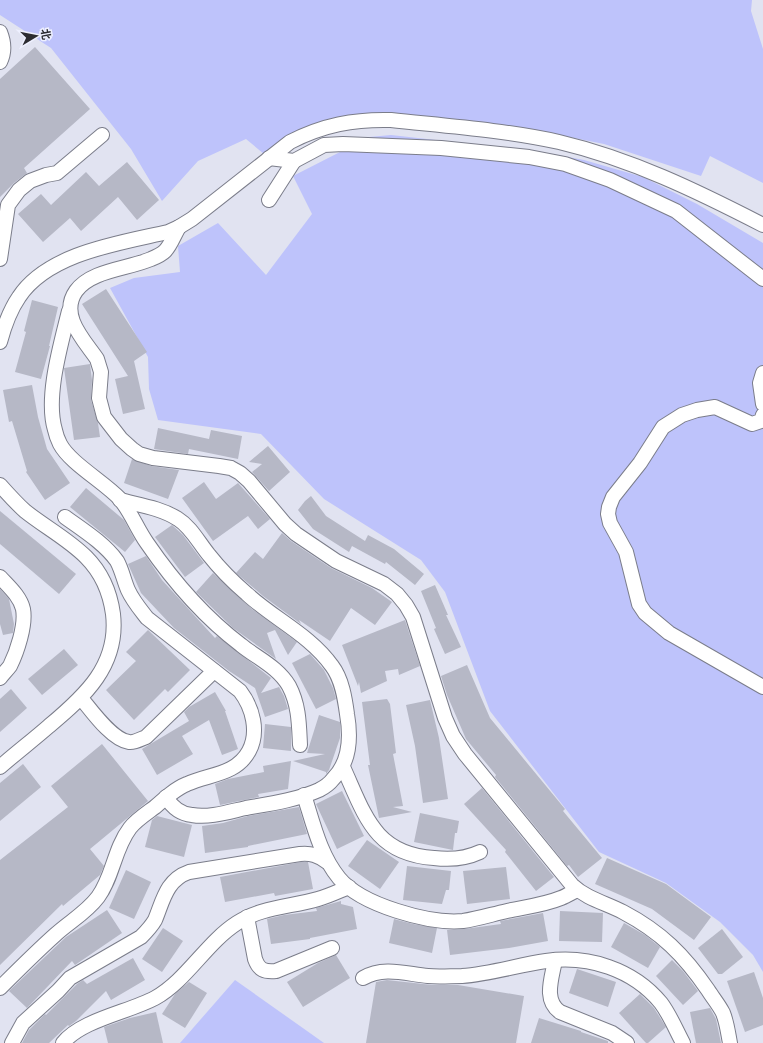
<svg xmlns="http://www.w3.org/2000/svg" width="763" height="1043" viewBox="0 0 763 1043" font-family="'DejaVu Sans','Noto Sans SC',sans-serif">
<style>
.green{fill:#bec3fb}
.building{fill:#b6b8c6}
.lines{fill:none;stroke-linecap:round;stroke-linejoin:round}
.minor-casing{stroke:#7b7d8a;stroke-width:16}
.minor{stroke:#fff;stroke-width:14}
</style>
<rect width="100%" height="100%" fill="#e1e3f1"/>
<g class="green">
<path d="M0,0H752L751,11L763,49V183L710,156L701,176L604,144L559,135L382,114L343,116L305,127L264,154L246,139L198,161L162,201L131,149L51,48L0,15Z"/>
<path d="M391,135L536,151L584,160L643,177L697,204L763,243V972L753,955L720,922L666,883L599,852L490,711L445,592L421,560L324,499L261,434L158,420L149,389L148,357L110,288L134,278L180,272L178,246L218,223L266,275L312,214L293,176L340,152L380,151L359,138Z"/>
<path d="M235,980L324,1043H180Z"/>
</g>
<g class="building">
<path d="M35,47L90,109L24,168L27,173L14,183L0,197V79Z"/>
<path d="M127,162L159,200L137,220L118,197L81,231L70,218L43,242L18,214L41,194L51,205L86,172L99,186Z"/>
<path d="M106,289L147,352L134,361L145,409L123,414L115,379L128,376L82,304Z"/>
<path d="M32,300L58,307L49,346H50L41,379L15,372L26,332L24,331Z"/>
<path d="M90,364L92,380L91,400L98,423L100,437L74,440L64,368Z"/>
<path d="M32,385L38,417L47,449L70,483L45,500L26,472L27,471L12,421L9,422L3,390Z"/>
<path d="M158,428L209,439L211,430L242,436L238,459L189,449L188,454L154,449Z"/>
<path d="M268,446L290,472L269,491L252,472L262,464L249,462Z"/>
<path d="M132,459L151,466L179,470L168,499L124,483Z"/>
<path d="M204,482L216,499L238,483L270,519L258,529L248,516L213,541L182,498Z"/>
<path d="M86,488L124,520L135,540L125,552L70,507Z"/>
<path d="M311,496L326,516L365,541L368,535L394,549L424,574L415,585L386,562L385,564L352,546L349,552L313,529L298,510L305,501Z"/>
<path d="M0,511L76,574L59,594L0,544Z"/>
<path d="M172,525L183,535L204,563L185,577L155,537Z"/>
<path d="M282,533L291,541L331,568L372,588L392,602L375,625L351,608L330,641L299,620L301,624L263,596L236,573L255,552L263,559Z"/>
<path d="M146,556L162,580L215,638L217,636L271,678L261,693L279,687L284,696L288,709L265,717L255,688L229,671L174,628L141,593L128,564Z"/>
<path d="M213,573L252,609L297,642L288,655L275,630L267,633L276,659L233,628L196,592Z"/>
<path d="M435,585L448,615H446L461,647L445,654L434,629L436,628L421,591Z"/>
<path d="M0,589L9,599L14,624L13,633L3,635L0,624Z"/>
<path d="M405,620L420,666L399,675L398,669L385,671L387,681L361,693L359,682L358,686L342,645Z"/>
<path d="M148,630L190,670L168,692L165,689L134,720L106,690L136,661L126,652Z"/>
<path d="M64,649L78,665L42,695L28,679Z"/>
<path d="M310,654L324,670L333,688L336,699L316,709L292,663Z"/>
<path d="M467,665L490,718L565,809L563,811L602,858L578,877L569,865L567,866L495,777L496,775L466,739L447,695L441,676Z"/>
<path d="M11,689L27,708L0,732V699Z"/>
<path d="M215,692L226,711H225L238,749L222,755L209,720L182,736L193,754L157,775L142,749L189,721L184,712L189,707Z"/>
<path d="M387,699L390,704L396,753L393,754L403,806L393,807L412,812L379,818L368,765H370L362,702Z"/>
<path d="M430,700L439,738L448,799L423,803L415,746L406,705Z"/>
<path d="M319,715L340,722V738L329,770L326,774V772L293,761L325,754L307,753Z"/>
<path d="M265,724L291,727V751L263,748Z"/>
<path d="M102,744L148,801L90,849L104,866L100,875L63,906L62,904L0,965V860L68,807L51,786Z"/>
<path d="M291,761L288,789L258,794L259,797L220,805L215,784L228,779L264,772L263,766Z"/>
<path d="M23,764L41,787L0,821V783Z"/>
<path d="M482,788L554,877L536,891L505,852L506,850L464,804Z"/>
<path d="M342,791L364,836L337,849L316,804Z"/>
<path d="M299,807L307,834L248,846V847L205,853L202,826L223,823L248,816Z"/>
<path d="M420,813L459,821L457,833H455L453,850L414,842Z"/>
<path d="M157,816L192,825L184,857L145,847L152,820Z"/>
<path d="M367,840L399,862L380,889L348,866Z"/>
<path d="M607,858L666,884L711,917L694,940L652,909L595,884Z"/>
<path d="M301,862H308L313,889L275,896L274,893L225,902L220,877Z"/>
<path d="M407,866L451,871L449,890H446L442,904L403,900Z"/>
<path d="M506,867L510,899L467,904L463,871Z"/>
<path d="M126,870L151,882L134,919L109,908Z"/>
<path d="M341,901V904L353,907L357,929L310,938V939L271,944L267,919L284,915L317,911L316,908Z"/>
<path d="M107,910L122,933L75,965L72,961L27,1008L9,991L66,937Z"/>
<path d="M560,911L603,913L602,942L559,941Z"/>
<path d="M543,913L548,941L509,948L450,955L447,930L464,929L501,924L500,921Z"/>
<path d="M394,919L413,924L437,928L432,953L389,943Z"/>
<path d="M624,923L645,935L660,947L648,968L611,947Z"/>
<path d="M163,928L183,941L162,972L142,959Z"/>
<path d="M722,929L743,957L722,974H718L698,948Z"/>
<path d="M336,955L350,978L303,1007L287,982L318,963Z"/>
<path d="M133,958L145,980L111,1000L106,991L76,1021L69,1026L68,1025L49,1043H22L29,1030L45,1014L46,1015L77,984L83,980L87,984Z"/>
<path d="M672,960L683,971L698,991L683,1005L656,976Z"/>
<path d="M577,969L616,982L608,1007L569,993Z"/>
<path d="M754,972L763,998V1025L745,1032L727,981Z"/>
<path d="M387,980L432,985H458L524,996L516,1043H366L376,982Z"/>
<path d="M189,982L207,993L185,1028L162,1014L175,994Z"/>
<path d="M640,994L654,1008L666,1027L648,1043H646L619,1013Z"/>
<path d="M710,1008L716,1019L721,1043H696L690,1012Z"/>
<path d="M156,1012L163,1043H108L104,1027L130,1018Z"/>
<path d="M539,1018L581,1031V1032L608,1041V1043H531Z"/>
</g>
<g class="lines">
<defs>
<g id="minor">
<path d="M0,32C4,42 5,52 0,62"/>
<path d="M269,158L294,161L324,145L343,144L441,148L529,157L565,164L610,180L676,211L763,279"/>
<path d="M269,200L294,161"/>
<path d="M179,227C174,235 171,245 165,251C161,255 156,257 151,259C128,269 91,270 76,291C59,315 84,340 97,359L101,372L99,398L104,417L121,439L132,449L139,454L153,458L219,466L231,468L240,473L249,481L285,524L296,534L336,561L384,584L397,594L406,605L413,617L445,718L453,736L465,754L572,885C587,899 606,903 623,912C661,932 684,955 708,990C713,998 719,1005 723,1013C727,1023 728,1033 730,1043"/>
<path d="M0,259L8,205L19,190L30,181L46,175L57,173L102,135"/>
<path d="M69,311C61,344 45,397 55,430C56,435 58,440 60,444C70,463 104,482 120,499C131,512 137,529 147,543C173,581 204,617 241,645C257,658 278,667 289,686C299,705 299,724 300,745"/>
<path d="M0,342C4,327 10,310 19,297C48,253 120,243 168,232L179,227L192,219L290,142C323,125 354,119 391,120C447,126 504,130 559,142C631,159 697,191 763,225"/>
<path d="M763,373L760,383L763,404"/>
<path d="M763,415L761,421L752,424L715,407L697,410L682,415L663,427L640,463L613,497L609,507L608,514L610,523L626,552L639,604L645,613L669,633L763,687"/>
<path d="M0,485C8,494 16,503 25,511C45,527 68,539 86,557C101,572 110,592 113,614C119,665 85,696 49,726C33,740 16,753 0,767"/>
<path d="M120,500C139,505 161,508 178,519C191,527 199,543 209,555C220,569 233,582 247,594C274,619 310,635 332,666C342,679 345,699 347,714C351,737 350,762 333,779C330,783 323,788 319,790C297,800 269,804 246,808C228,812 209,818 192,815C180,814 172,807 166,797"/>
<path d="M0,577C8,586 20,596 23,609C26,625 17,652 10,666C7,670 3,674 0,678"/>
<path d="M81,698C91,710 112,740 129,742C134,743 141,739 146,737L214,671"/>
<path d="M343,767C365,815 374,854 434,858C450,860 465,859 480,852"/>
<path d="M304,795C313,823 320,855 339,878C361,905 429,924 463,921C478,919 493,914 507,911C525,907 544,905 561,898C566,896 571,893 577,890"/>
<path d="M247,917L255,959C259,970 264,972 276,971L332,948"/>
<path d="M555,960C552,978 543,1000 560,1012L612,1033L627,1043"/>
<path d="M363,978C384,966 406,974 428,976C439,977 451,976 462,976C490,974 518,965 546,961C588,955 633,969 661,1003C670,1015 676,1030 683,1043"/>
<path d="M0,988C18,970 36,952 55,935C69,922 86,913 98,897C113,877 114,849 130,828C136,820 147,813 155,807C165,798 175,789 187,784C209,774 236,775 249,751C259,732 253,708 240,691L147,618C140,609 133,601 128,590C124,581 122,570 117,561C104,543 83,530 65,517"/>
<path d="M12,1043L23,1023L58,991L70,978L141,937C146,932 151,927 155,920C163,901 166,880 189,872L300,854C311,853 318,855 327,862"/>
<path d="M63,1043C81,1020 129,1012 155,998C187,980 206,943 237,923C261,907 291,907 318,899C329,896 339,891 349,887"/>
</g>
</defs>
<use href="#minor" class="minor-casing"/>
<use href="#minor" class="minor"/>
</g>
<g transform="translate(36 36) rotate(80)" stroke="#eef0ff" stroke-width="3" paint-order="stroke">
<path d="M0-3L7 15L0 10L-7 15Z" fill="#2c2c32"/>
<text y="-6" font-size="11" font-weight="bold" text-anchor="middle" fill="#2c2c32">北</text>
</g>
</svg>
